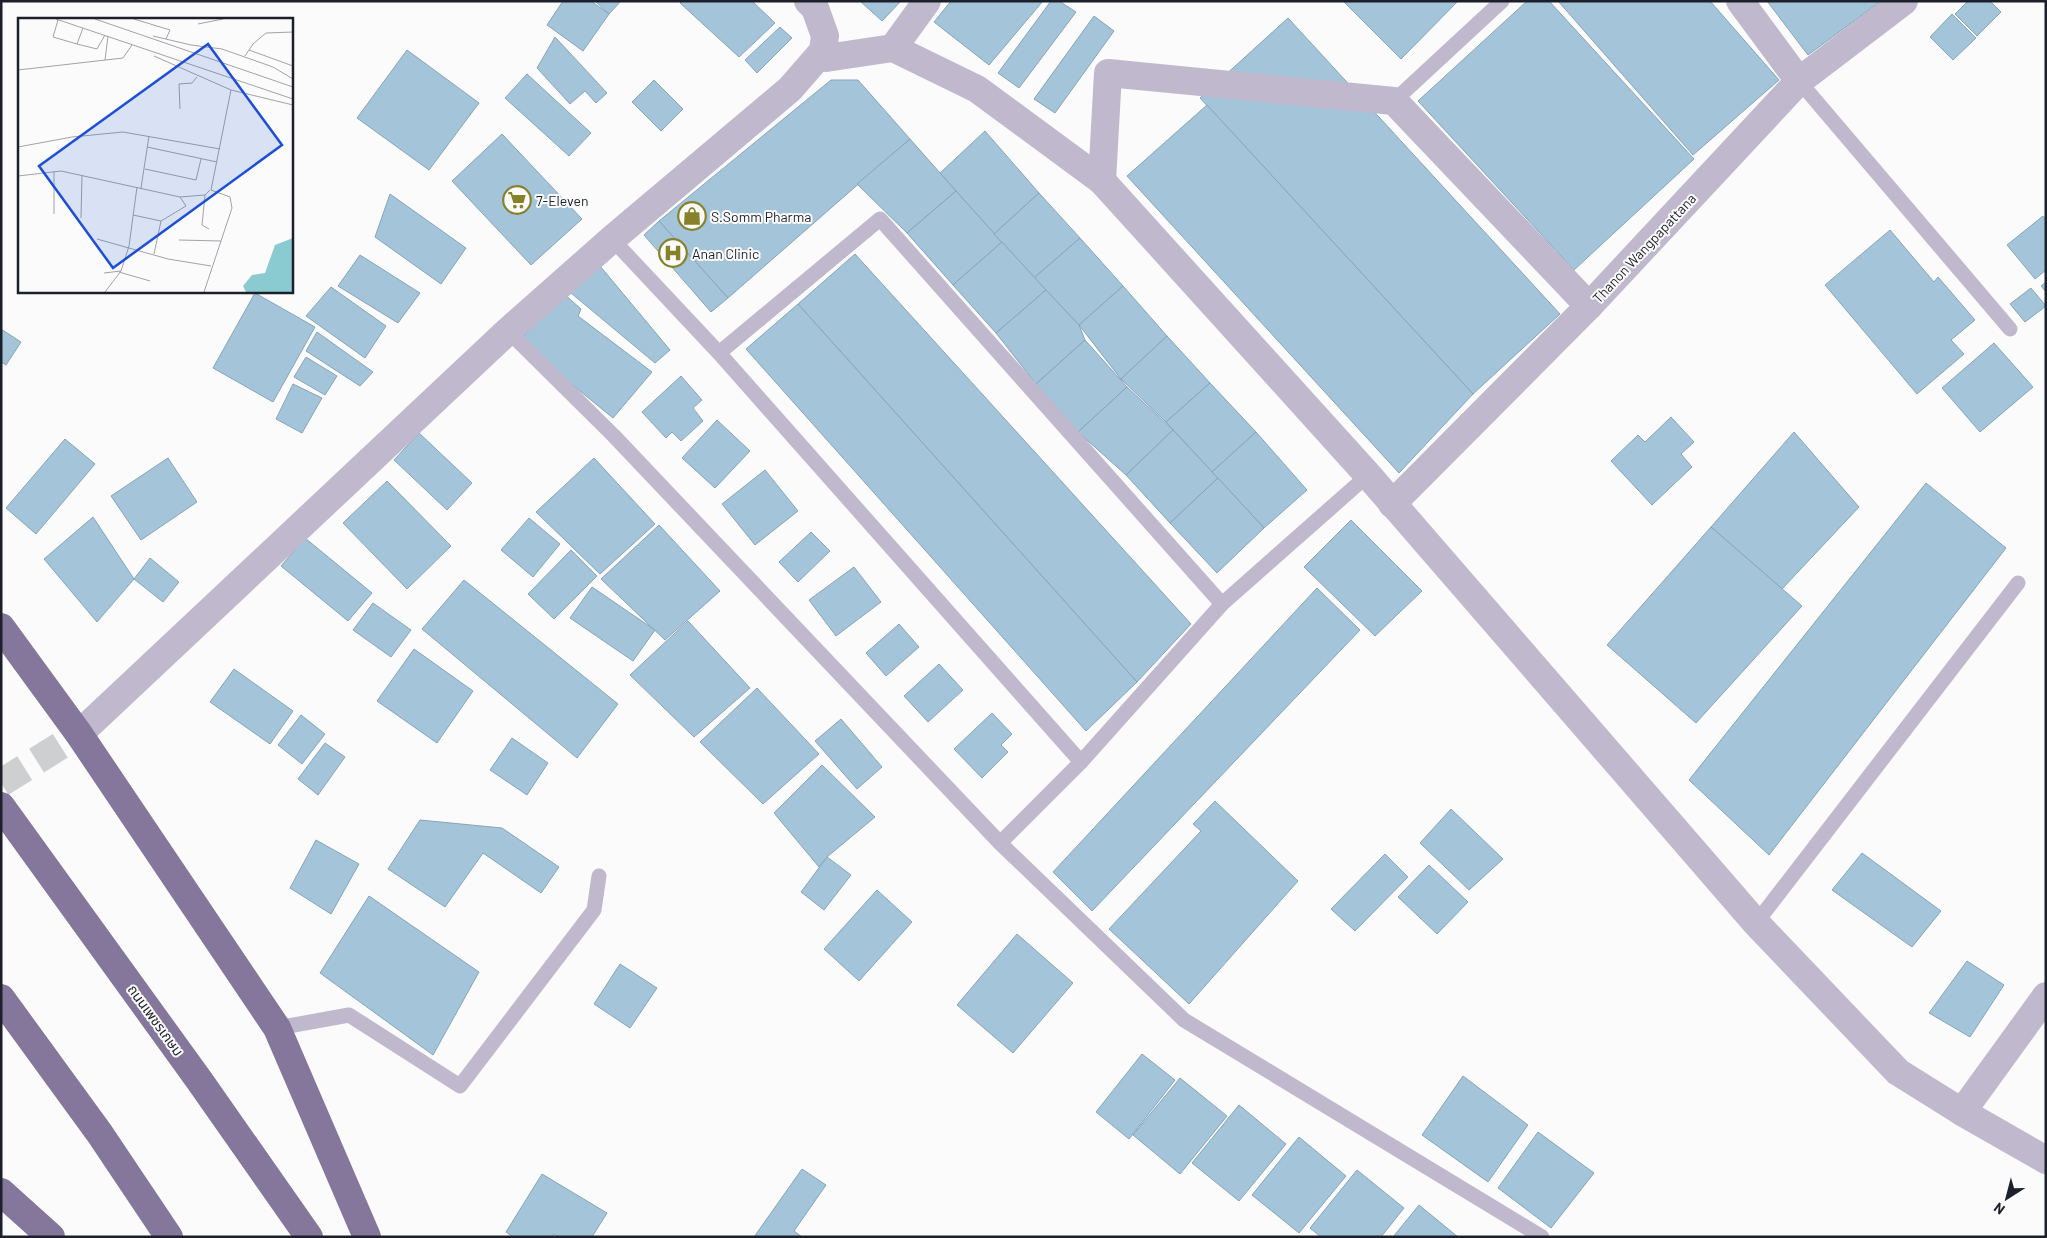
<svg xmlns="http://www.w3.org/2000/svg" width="2047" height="1238" viewBox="0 0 2047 1238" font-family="Barlow,'Noto Sans Thai',sans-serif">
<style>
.building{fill:#a4c4da;stroke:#86a5ba}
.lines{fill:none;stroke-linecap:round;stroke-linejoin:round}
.tertiary-tunnel{stroke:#cecfd1;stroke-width:28;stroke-dasharray:28 14;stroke-linecap:butt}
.service{stroke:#c0b8cd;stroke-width:15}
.minor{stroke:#c0b8cd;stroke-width:28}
.tertiary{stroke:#c0b8cd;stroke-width:28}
.trunk{stroke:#85769c;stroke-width:28}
.labels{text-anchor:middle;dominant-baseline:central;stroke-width:4;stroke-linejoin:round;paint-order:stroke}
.poi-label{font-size:14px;fill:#1c202b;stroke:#fbfbfb;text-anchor:start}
.street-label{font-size:14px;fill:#1c202b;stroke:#fbfbfb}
.inset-road{fill:none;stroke:#a2a3a8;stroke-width:1}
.view{fill:#1d4ed8;fill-opacity:0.15;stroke:#1d4ed8;stroke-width:2.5}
.inset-edge{fill:none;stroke:#1c202b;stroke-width:2.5}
</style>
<rect width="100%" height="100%" fill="#fbfbfb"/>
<g class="building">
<path d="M563,1H591L609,14L583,51L547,25Z"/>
<path d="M595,1H621L609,14Z"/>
<path d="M682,1H752L775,23L739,57L680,3Z"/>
<path d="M860,1H901L882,21Z"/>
<path d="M951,1H1043L989,65L934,22Z"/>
<path d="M1051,1H1059L1076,12L1019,88L998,73Z"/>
<path d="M1343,1H1458L1401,59Z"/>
<path d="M1527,1H1549L1694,159L1574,270L1418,101Z"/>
<path d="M1558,1H1710L1779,80L1693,155Z"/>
<path d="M1767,1H1881L1808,55Z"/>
<path d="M1968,1H1990L2001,12L1977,36L1955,14Z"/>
<path d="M1952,14L1976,38L1953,60L1930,37Z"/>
<path d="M1094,16L1114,31L1055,113L1034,99Z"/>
<path d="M1288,18L1560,314L1473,394L1200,98Z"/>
<path d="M780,27L792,38L757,73L745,60Z"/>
<path d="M555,37L607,93L596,103L585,91L570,104L537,68Z"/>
<path d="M407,50L479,103L429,170L357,118Z"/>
<path d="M527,74L591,133L569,156L505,98Z"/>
<path d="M654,80L683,109L661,131L632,102Z"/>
<path d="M831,80H858L910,139L728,298L659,221Z"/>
<path d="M1207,105L1473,394L1399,473L1127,176Z"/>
<path d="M985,131L1039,193L994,234L940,173Z"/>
<path d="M502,134L582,219L531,265L452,181Z"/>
<path d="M910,139L956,191L907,233L857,184Z"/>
<path d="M956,191L1002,242L953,285L907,233Z"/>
<path d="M1039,193L1080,238L1034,278L994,234Z"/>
<path d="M390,194L466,248L441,284L375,237Z"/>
<path d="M2043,216L2046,220V270L2035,279L2007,245Z"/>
<path d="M659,221L728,298L711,312L644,235Z"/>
<path d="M1890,230L1934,282L1938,277L1975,320L1951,340L1964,354L1917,394L1825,285Z"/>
<path d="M1080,238L1123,286L1079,325L1034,278Z"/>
<path d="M1002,242L1046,290L996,333L953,285Z"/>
<path d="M855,254L1191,624L1137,682L798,304Z"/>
<path d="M360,255L420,293L398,323L338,286Z"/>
<path d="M595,260L670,350L655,363L565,288Z"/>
<path d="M2046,282V292L2041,286Z"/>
<path d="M1123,286L1167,336L1121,379L1079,325Z"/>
<path d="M331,287L386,326L365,358L306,316Z"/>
<path d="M2031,288L2046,306L2025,322L2010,304Z"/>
<path d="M1046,290L1079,325L1085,340L1036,384L996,333Z"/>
<path d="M255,293L315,327L273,402L213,368Z"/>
<path d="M564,294L581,309L578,316L652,372L613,418L542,360L517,343Z"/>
<path d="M798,304L1137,682L1086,731L746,349Z"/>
<path d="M1,329L21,342L6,365L1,362Z"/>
<path d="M317,332L373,372L360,386L306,351Z"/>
<path d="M1167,336L1210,383L1166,422L1121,379Z"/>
<path d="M1085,340L1127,387L1078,432L1036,384Z"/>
<path d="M1994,343L2033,387L1980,432L1942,388Z"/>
<path d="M306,357L337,376L325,395L294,377Z"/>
<path d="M681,376L702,400L693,408L703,421L681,441L672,432L666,438L642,412Z"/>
<path d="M1210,383L1256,432L1212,472L1166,422Z"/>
<path d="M293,384L322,398L302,433L276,419Z"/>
<path d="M1127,387L1173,430L1126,475L1078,432Z"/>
<path d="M1671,417L1694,442L1681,454L1692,467L1652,505L1611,461L1638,435L1645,442Z"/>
<path d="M717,420L750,451L715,488L682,458Z"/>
<path d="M1173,430L1218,478L1170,523L1126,475Z"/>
<path d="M1256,432L1307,490L1264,528L1212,472Z"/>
<path d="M1794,432L1859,507L1782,589L1711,527Z"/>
<path d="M419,433L472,483L447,510L394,460Z"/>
<path d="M65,439L95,464L36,534L6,508Z"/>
<path d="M168,458L197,502L141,540L111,496Z"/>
<path d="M594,458L655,524L600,574L536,512Z"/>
<path d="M765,470L798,511L755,545L722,504Z"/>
<path d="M1218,478L1264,528L1217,573L1170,523Z"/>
<path d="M387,481L451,546L407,589L343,523Z"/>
<path d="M1926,483L2006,548L1769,855L1689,780Z"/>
<path d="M93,517L134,579L97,622L44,559Z"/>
<path d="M529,518L560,544L533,577L501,550Z"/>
<path d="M1351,520L1422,591L1375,636L1304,567Z"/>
<path d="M659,525L720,591L665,640L601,579Z"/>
<path d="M1711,527L1802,606L1696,723L1607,645Z"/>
<path d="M811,532L830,551L798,582L779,562Z"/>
<path d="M305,538L372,593L348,621L281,566Z"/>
<path d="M571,550L597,576L554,619L528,594Z"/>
<path d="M150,558L179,582L163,602L134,579Z"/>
<path d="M854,567L881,602L836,636L809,600Z"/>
<path d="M464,580L618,704L577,758L422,629Z"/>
<path d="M592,587L655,630L633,661L570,618Z"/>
<path d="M1317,588L1360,630L1092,911L1053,872Z"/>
<path d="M373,603L411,630L391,657L353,630Z"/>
<path d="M688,621L750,688L694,737L630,675Z"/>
<path d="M899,624L919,647L886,676L866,653Z"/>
<path d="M414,649L473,691L437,743L377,701Z"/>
<path d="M939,664L963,690L928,722L904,696Z"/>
<path d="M234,669L293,711L270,744L210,702Z"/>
<path d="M757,688L819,754L763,804L700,742Z"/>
<path d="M992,713L1012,734L1001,745L1008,752L982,778L954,749Z"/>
<path d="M301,715L325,734L302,764L278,745Z"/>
<path d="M841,719L882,767L857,789L815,741Z"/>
<path d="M512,738L548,763L527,795L490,770Z"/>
<path d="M325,743L345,757L318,795L298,779Z"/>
<path d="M822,765L875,817L827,857L819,867L774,813Z"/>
<path d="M1215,801L1298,881L1189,1004L1109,929L1201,831L1193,824Z"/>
<path d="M1451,809L1503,859L1469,890L1420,843Z"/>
<path d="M420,820L502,828L559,867L541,893L483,853L445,907L388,869Z"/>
<path d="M316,840L359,864L331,914L290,888Z"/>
<path d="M1862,853L1941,911L1912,947L1832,890Z"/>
<path d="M1385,854L1408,877L1355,931L1331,909Z"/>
<path d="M827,857L851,875L824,910L801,892Z"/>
<path d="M1429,865L1468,902L1437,934L1398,897Z"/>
<path d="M877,890L912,922L859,981L824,949Z"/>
<path d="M369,896L479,972L433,1055L320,973Z"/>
<path d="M1017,934L1073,983L1013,1053L957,1005Z"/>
<path d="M1967,961L2004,985L1970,1037L1929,1013Z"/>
<path d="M620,964L657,988L630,1028L594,1004Z"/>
<path d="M1142,1054L1175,1080L1129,1139L1096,1112Z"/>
<path d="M1463,1076L1528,1125L1488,1182L1422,1135Z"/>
<path d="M1180,1078L1227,1116L1180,1174L1133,1135Z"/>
<path d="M1239,1105L1286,1144L1239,1201L1192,1163Z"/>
<path d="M1538,1132L1594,1173L1551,1228L1498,1188Z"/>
<path d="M1299,1137L1346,1176L1299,1233L1252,1195Z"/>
<path d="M802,1169L826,1185L794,1231L802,1237H754Z"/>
<path d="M1357,1170L1404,1208L1381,1237H1321L1310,1228Z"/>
<path d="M542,1174L607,1213L592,1237H559L554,1234L553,1237H513L506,1232Z"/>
<path d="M1419,1205L1458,1237H1393Z"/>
</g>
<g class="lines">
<path class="tertiary-tunnel" d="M1,783L79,734"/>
<g class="service">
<path d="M1799,81L2010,329"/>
<path d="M1394,101L1502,1"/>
<path d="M612,239L719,353L1081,762"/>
<path d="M508,331L614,436L1000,843L1184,1020L1542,1237"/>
<path d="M719,353L880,219L1222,604"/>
<path d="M1000,843L1081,762L1222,604L1368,475"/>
<path d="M1756,923L2018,583"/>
<path d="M277,1028L349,1015L460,1086L594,910L599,876"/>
</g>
<g class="minor">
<path d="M1740,1L1799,81"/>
<path d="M893,48L927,1"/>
<path d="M1102,181L1108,73L1394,101L1589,306"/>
<path d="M1392,504L1589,306L1799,81L1904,1"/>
<path d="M1962,1112L2046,996"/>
</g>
<g class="tertiary">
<path d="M826,58L893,48L977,89L1102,181L1368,475L1756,923L1898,1072L1962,1112L2046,1160"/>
<path d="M79,734L508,331L612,239L790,89L823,51L825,36L815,8L808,1"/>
</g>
<g class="trunk">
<path d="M1,627L79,734L277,1028L367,1237"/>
<path d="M1,806L199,1080L309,1237"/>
<path d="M1,998L100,1134L169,1237"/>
<path d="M1,1192L51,1237"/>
</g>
</g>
<defs>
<symbol id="supermarket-ring" viewBox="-11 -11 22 22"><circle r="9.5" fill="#fbfbfb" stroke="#87822a" stroke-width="1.5"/><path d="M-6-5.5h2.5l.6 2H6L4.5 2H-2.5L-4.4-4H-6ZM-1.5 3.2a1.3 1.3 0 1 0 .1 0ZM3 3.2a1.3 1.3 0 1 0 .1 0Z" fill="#87822a"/></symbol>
<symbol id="shop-ring" viewBox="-11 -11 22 22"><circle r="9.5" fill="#fbfbfb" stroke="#87822a" stroke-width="1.5"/><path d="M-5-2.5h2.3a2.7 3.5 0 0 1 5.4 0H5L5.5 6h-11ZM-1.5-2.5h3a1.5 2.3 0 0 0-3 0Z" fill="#87822a"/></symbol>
<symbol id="hospital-ring" viewBox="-11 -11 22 22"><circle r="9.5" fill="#fbfbfb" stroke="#87822a" stroke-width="1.5"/><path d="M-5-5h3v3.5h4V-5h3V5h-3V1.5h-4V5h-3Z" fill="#87822a"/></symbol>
</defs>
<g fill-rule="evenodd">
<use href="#supermarket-ring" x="501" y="184" width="32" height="32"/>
<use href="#shop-ring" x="676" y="200" width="32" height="32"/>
<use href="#hospital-ring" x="657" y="237" width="32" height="32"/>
</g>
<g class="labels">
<g class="poi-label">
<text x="536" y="200">7-Eleven</text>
<text x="711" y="216">S.Somm Pharma</text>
<text x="692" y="253">Anan Clinic</text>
</g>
<g class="street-label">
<text transform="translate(1644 248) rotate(-47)">Thanon Wangpapattana</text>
<text transform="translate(156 1020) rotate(54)">ถนนเพชรเกษม</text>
</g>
</g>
<g transform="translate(18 18)">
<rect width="275" height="275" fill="#fbfbfb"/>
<path d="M275,220V274H228L225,268L234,257L247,255L257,227Z" fill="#8acad1"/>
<path class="inset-road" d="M38,1L275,81M77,1L275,69M116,1L152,12L148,21M40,2L35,19L59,26L65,10M180,6L205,1M248,15L275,14M135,18L173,27L204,31L255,49L275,61M59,26L79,31L87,17M231,32L275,48M136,38L213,72L275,87M227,38L235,26L248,15M87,42L90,18M0,52L105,40L114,27M162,91L161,66L174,65L179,59M0,129L54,119L105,114L202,131M129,129L199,144M127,151L178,162L183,141M36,153V196M0,158L43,153L162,179L187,177L192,172M123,170L131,118M187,177L184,207L191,211M115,197L143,203L168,188L162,179M63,200L64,157M79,221L150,241L193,248M161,222L203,223M136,236L143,203M101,254L132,263M86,255L103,253M87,274L103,253L111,228L119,169M186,274L214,190L212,179L193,172L213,72"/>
<path class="view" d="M190,26L264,127L95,250L21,148Z"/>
<rect width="275" height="275" class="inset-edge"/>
</g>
<rect width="2047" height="1238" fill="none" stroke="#1c202b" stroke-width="5"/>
<g transform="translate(2007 1198) rotate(216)" stroke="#fbfbfb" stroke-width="4" paint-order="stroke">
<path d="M0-4L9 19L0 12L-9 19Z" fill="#1c202b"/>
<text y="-8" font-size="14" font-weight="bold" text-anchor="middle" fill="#1c202b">N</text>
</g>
</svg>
